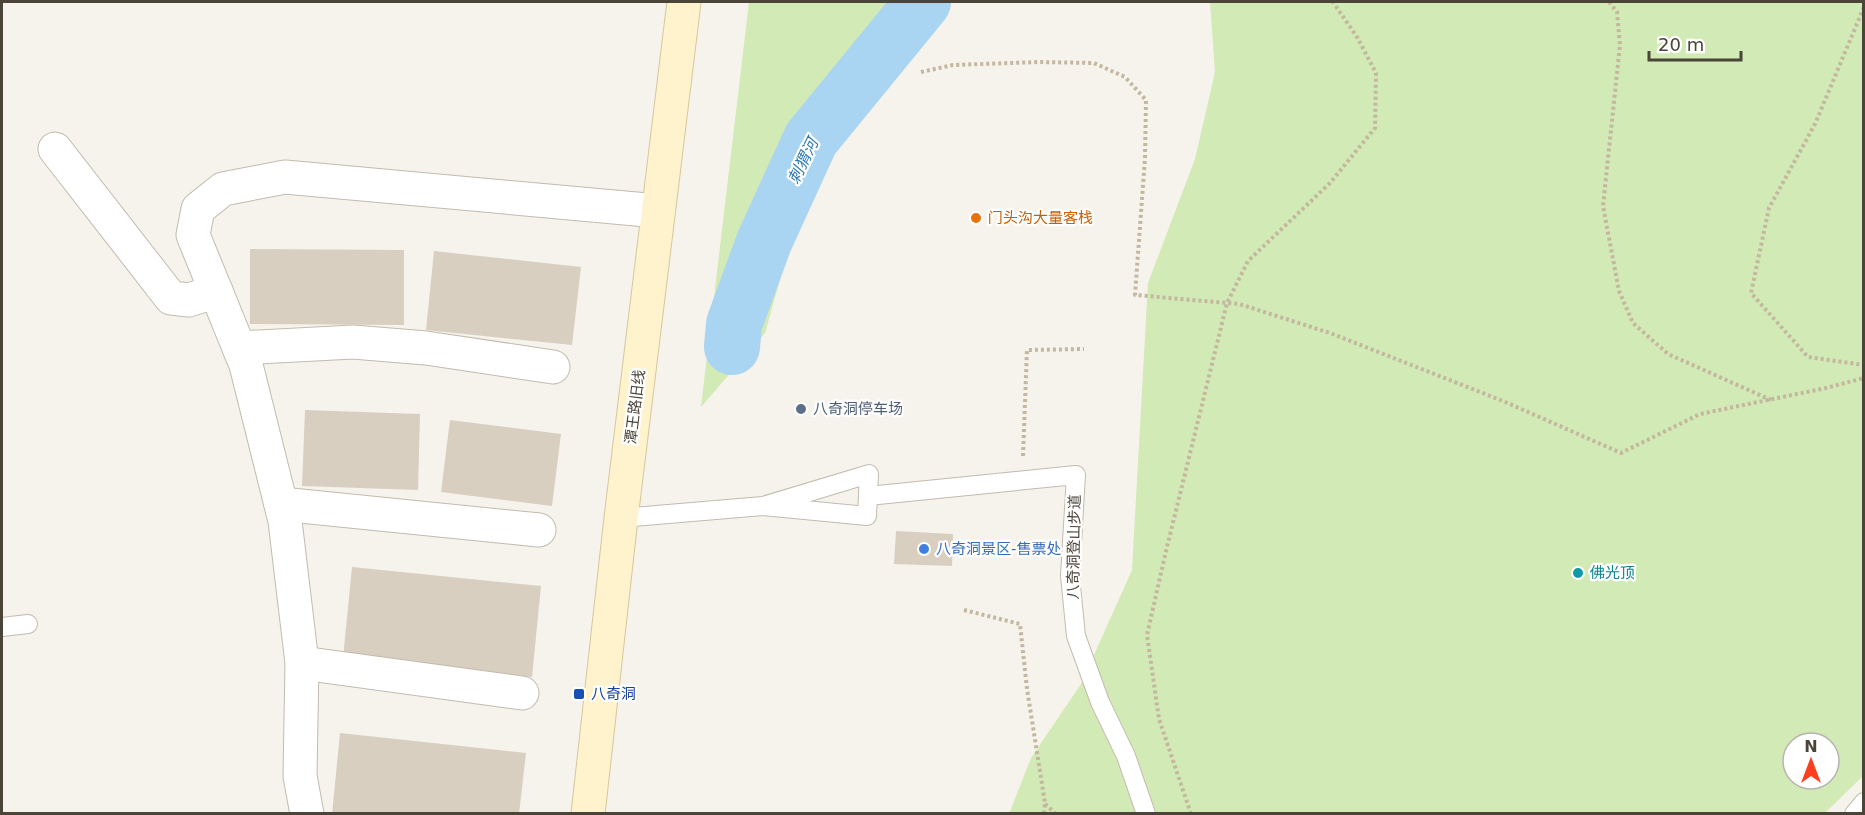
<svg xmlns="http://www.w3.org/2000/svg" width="1865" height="815" viewBox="0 0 1865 815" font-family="'DejaVu Sans','Noto Sans SC',sans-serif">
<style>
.green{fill:#d2eab5;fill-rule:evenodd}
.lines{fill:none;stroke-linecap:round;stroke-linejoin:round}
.river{stroke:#a9d4f2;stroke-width:56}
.building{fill:#d8cfc1}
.service-casing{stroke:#c2bbae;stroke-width:20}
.minor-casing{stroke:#c2bbae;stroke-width:35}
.secondary-casing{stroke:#d6c79b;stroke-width:35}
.path{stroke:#c4b79f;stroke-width:4;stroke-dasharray:3 3;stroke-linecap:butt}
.service{stroke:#fff;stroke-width:18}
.minor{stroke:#fff;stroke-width:33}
.secondary{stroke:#fff3cd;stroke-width:33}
.food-dot{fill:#e8710a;stroke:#fff;stroke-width:2}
.service-dot{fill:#5c6f8a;stroke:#fff;stroke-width:2}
.shop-dot{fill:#3f7fe0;stroke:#fff;stroke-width:2}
.culture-dot{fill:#0f9aa8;stroke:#fff;stroke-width:2}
.transit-dot{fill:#1a4fb4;stroke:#fff;stroke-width:2}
.labels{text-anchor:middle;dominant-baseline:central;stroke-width:4.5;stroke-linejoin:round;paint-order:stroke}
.food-label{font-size:15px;fill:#c56008;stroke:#fff;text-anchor:start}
.street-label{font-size:15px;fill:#4b4439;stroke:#fff}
.service-label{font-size:15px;fill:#4e5e75;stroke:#fff;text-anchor:start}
.shop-label{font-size:15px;fill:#366cbe;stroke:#fff;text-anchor:start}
.culture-label{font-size:15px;fill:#0d838f;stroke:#fff;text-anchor:start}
.transit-label{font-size:15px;fill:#164399;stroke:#fff;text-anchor:start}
.water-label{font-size:16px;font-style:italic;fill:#2e7ab2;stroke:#fff}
</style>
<rect width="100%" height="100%" fill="#f6f3ec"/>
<g class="green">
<path d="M749,2H901L846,99L799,213L765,333L701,407Z"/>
<path d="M1210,2H1863L1864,775L1825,813L1009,814L1031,758L1081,684L1132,570L1148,283L1195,159L1215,72ZM1793,743H1829V779H1793Z"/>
</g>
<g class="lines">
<path class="river" d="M732,347L734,324L764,242L811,139L923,2"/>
</g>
<g class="building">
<path d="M250,249L404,250V325L250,324Z"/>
<path d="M434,251L581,267L572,345L426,330Z"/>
<path d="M305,410L420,414L418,490L302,486Z"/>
<path d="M450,420L561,434L552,506L441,492Z"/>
<path d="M896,531L953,534L952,566L894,564Z"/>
<path d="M352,567L541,586L532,677L343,658Z"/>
<path d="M340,733L526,753L519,814H332Z"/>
</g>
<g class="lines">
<defs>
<g id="service">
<path d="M868,496L1076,475L1070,576L1076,636L1100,702L1126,756L1146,814"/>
<path d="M621,518L763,506L867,516L869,474L763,506"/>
<path d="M2,627L28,624"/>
<path d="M1854,814L1864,802"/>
</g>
<g id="minor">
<path d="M55,149L171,298L189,300L216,291"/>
<path d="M239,348L353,342L426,348L553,367"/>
<path d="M281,504L539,530"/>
<path d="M302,663L522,693"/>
<path d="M307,814L300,776L302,663L285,521L246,365L193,235L198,209L223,189L285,177L658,211"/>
</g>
<path id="secondary" d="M588,814L621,518L684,2"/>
</defs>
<use href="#service" class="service-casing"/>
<use href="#minor" class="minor-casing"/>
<use href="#secondary" class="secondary-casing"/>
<g class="path">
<path d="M1609,2L1617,12L1620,45L1603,206L1619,291L1633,323L1668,354L1771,400"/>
<path d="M1864,7L1815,124L1769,208L1751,293L1808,357L1864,365"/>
<path d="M921,72L953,65L1039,62L1094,63L1125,77L1146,100L1145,158L1135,295L1239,304L1330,333L1503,401L1621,453L1700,414L1826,388L1864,378"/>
<path d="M1023,456L1027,350L1084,349"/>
<path d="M964,610L1020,624L1027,689L1045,803L1044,814"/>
<path d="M1045,804L1056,814"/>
<path d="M1191,814L1159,719L1147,635L1166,551L1227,303L1248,261L1330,183L1375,128L1376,73L1357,37L1333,2"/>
</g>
<use href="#service" class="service"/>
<use href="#minor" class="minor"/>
<use href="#secondary" class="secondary"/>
</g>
<circle class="food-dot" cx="976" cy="218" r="6"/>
<circle class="service-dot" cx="801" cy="409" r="6"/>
<circle class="shop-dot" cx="924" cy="549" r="6"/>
<circle class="culture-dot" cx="1578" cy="573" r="6"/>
<rect class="transit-dot" x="573" y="688" width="12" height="12" rx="3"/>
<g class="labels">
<g class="food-label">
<text x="988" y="218">门头沟大量客栈</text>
</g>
<g class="street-label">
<text transform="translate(635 407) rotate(-83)">潭王路旧线</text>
<text transform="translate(1074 547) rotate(-89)">八奇洞登山步道</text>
</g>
<g class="service-label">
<text x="813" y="409">八奇洞停车场</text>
</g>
<g class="shop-label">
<text x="936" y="549">八奇洞景区-售票处</text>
</g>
<g class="culture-label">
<text x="1590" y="573">佛光顶</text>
</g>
<g class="transit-label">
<text x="591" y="694">八奇洞</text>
</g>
<g class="water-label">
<text transform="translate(803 161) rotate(-64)">刺猬河</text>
</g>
</g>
<rect width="1865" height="815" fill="none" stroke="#4b4439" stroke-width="6"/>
<g transform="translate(1811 761)"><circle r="28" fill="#ffffff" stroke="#b7b4b0" stroke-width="1.5"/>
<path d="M0-4.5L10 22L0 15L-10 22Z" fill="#fc3f1d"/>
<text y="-9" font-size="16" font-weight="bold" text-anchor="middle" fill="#4b4439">N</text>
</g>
<path d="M1649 51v9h92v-9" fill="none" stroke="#4b4439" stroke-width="3"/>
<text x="1658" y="51" font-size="18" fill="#4b4439" stroke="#ffffff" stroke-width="4.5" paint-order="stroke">20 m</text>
</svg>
